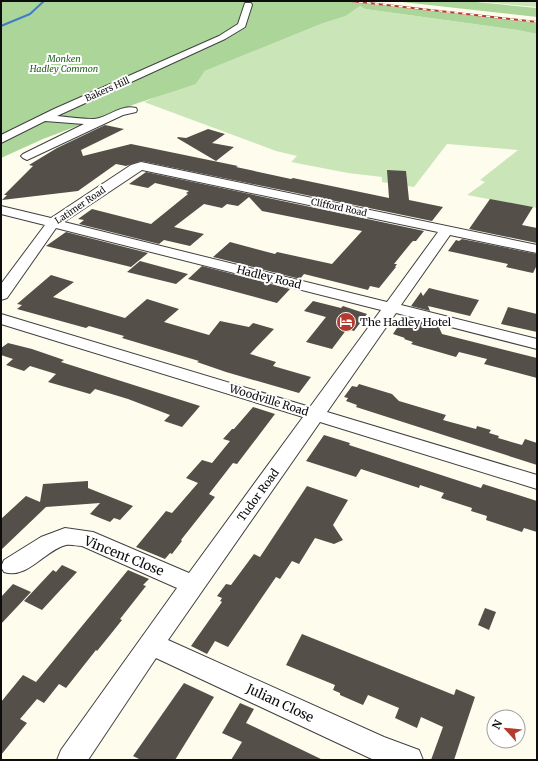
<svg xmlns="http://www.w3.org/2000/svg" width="538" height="761" viewBox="0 0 538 761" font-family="Merriweather,serif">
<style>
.green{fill:#cae6b9}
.forest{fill:#acd699}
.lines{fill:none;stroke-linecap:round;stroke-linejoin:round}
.stream{stroke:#407dc5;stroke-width:2}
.building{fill:#554f4a}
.street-casing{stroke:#404040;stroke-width:2}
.street{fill:#fff;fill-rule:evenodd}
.rail-casing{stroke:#b43a2d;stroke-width:2}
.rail{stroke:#fff;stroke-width:1.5;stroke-dasharray:4;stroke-linecap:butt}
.labels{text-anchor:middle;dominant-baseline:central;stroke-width:4;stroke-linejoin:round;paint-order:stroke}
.far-park-label{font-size:9px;font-style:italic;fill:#256021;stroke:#fff}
.far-street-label{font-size:9px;fill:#0d0d0d;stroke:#fff}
.street-label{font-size:11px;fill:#0d0d0d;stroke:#fff}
.poi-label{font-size:11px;fill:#0d0d0d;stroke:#fff;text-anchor:start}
.near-street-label{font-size:13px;fill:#0d0d0d;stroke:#fff}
</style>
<rect width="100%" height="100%" fill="#fefded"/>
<g class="green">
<path d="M470,1H537V7Z"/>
<path d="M360,6L365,9L517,30L537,34V208L467,195L485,182L480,180L518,150L447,144L414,187L382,182V177L348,173L291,162L297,156L276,151L144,102L170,91L196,84L205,71L321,24L346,16Z"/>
</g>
<g class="forest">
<path d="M1,1H343L537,23V34L517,30L365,9L360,6L346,16L321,24L205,71L196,84L138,103L43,139L1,158Z"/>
<path d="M393,1H466L537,8V17Z"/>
</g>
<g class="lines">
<path class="stream" d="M1,26L30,14L44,1"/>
</g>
<g class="building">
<path d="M105,125L124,129L81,150L83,156L131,144L238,166L236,167L291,179L293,178L389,198L387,170L406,171L409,200L443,207L432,221L141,161L126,166L116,164L78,191L2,200L7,195H4L33,166L29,165L57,148Z"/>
<path d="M208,129L225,134L212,143L234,147L216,161L177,138L178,137L186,138Z"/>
<path d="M146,172L424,231L416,241H413L411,243L394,264H397L395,267H396L379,288L370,286L368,290L304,274L300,279L213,257L230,242L275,254L277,252L332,264L362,231L262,211L249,197L238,206L227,204L222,208L204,204L174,227L204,234L190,246L164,240L159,244L79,224L84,220L78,219L92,209L151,224L188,194L186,193L189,191L155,183L148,188L129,184Z"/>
<path d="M490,199L533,207L522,225L537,228V243L469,229Z"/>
<path d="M66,232L148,253L131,267L46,246Z"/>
<path d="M462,239L537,254V265L533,273L528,272L506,267L508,264L448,251L456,240L459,241Z"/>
<path d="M140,261L188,274L176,284L127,272Z"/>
<path d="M202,266L290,289L277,303L188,279Z"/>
<path d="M51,275L74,282L53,297L125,318L147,299L179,309L164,322L209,335L220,321L249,327L253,323L274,329L250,354L276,362L273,366L311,377L299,393L226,372L197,362L199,361L122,338L124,336L89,326L86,328L17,309L22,305L17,304Z"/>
<path d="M429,288L437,290L479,300L470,316L428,306L430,311L411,306L421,292L423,296Z"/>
<path d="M313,301L341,308L343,306L367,314L354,331L347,329L332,349L306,342L326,317L304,311Z"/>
<path d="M508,307L537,314V332L501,324Z"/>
<path d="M404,317L438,325L442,334L537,358V378L484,364L487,359L459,352L456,357L411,344L413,342L404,339L405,338L393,334Z"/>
<path d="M8,343L32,349L64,360L61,362L200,406L182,427L164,421L170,415L128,399L95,389L90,394L48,382L56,374L30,366L24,371L6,365L13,359L1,355V348Z"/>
<path d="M359,384L392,394L399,401L446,415L443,420L476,429L477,426L491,430L489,433L499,436L498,438L522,445L525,439L537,443V465L356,407L357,405L346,401L348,398L344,397L352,386L357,387Z"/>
<path d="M253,407L275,414L237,464L233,463L209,494L215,497L181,540L182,541L172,554L170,553L165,559L136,547L166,511L172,513L198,483L186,478L202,460L212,463L230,441L223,439L232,429H234Z"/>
<path d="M324,435L350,443L349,445L481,488L483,484L537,501V532L524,528L522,532L486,520L487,516L471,511L472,508L441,498L444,493L420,485L419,488L361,469L356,477L306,461Z"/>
<path d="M88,481V488L133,506L120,520L114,518L110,522L90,514L100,503L46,507L1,550V519L26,496L40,502L43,484Z"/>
<path d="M307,486L348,500L333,525L343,540L334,544L315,538L299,564L292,561L280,579L276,577L228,647L215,641L207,654L191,646L222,602L220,601L222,598L217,596L226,584L231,585L254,554L260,557Z"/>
<path d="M62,565L77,572L42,610L24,601L53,570L56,572Z"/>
<path d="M128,570L149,579L143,585L146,586L120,619L122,620L110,635L97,651L96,650L66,688L59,684L44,703L37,699L20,719L27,723L1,755V702L23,675L36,682Z"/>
<path d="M13,584L31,592L1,624V597Z"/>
<path d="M485,608L496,612L489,630L478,625Z"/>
<path d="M302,634L454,695L456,689L475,697L454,760H431L443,727L421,717L417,728L395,718L399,708L368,695L363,705L340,695V693L333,690L335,685L286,665Z"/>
<path d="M184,683L214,697L175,760H141L133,756Z"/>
<path d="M240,703L254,709L246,723L323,760H231L242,742L222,733Z"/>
</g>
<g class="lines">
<defs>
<g id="street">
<path d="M245,3H251L252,5L245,27L225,39L57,116C69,117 82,119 94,119C108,118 120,104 136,108L137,110L136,112L123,115L27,160L23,158L21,156L23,154L84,124L45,121L1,143V135L54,109L219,36L238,24Z"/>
<path d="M141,162L537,245V253L450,235L401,305L537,339V349L396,313L327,412L537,475V489L320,422L168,640L384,737L419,750L423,760H374L156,658L88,760H57L61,750L177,588L82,546C77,546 71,544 66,545C45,550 27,580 4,572L1,567L4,560L41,537L65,528L93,532L189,573L303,417L1,324V314L310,407L381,310L56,228L7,298L1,300V284L45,225L1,214V206L51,218L131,165ZM142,170L438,232L387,302L64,222Z"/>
</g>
</defs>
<use href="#street" class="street-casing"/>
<use href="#street" class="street"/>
<defs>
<path id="rail" d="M351,1L537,22"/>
</defs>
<use href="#rail" class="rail-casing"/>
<use href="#rail" class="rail"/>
</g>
<defs>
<symbol id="hotel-disc" viewBox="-11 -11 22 22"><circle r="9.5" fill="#b43a2d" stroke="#fff"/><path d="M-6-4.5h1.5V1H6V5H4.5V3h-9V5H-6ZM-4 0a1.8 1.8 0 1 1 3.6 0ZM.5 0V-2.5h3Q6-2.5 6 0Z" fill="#fff"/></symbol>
</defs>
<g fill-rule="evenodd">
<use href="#hotel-disc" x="335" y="311" width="22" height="22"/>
</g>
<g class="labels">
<g class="far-park-label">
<text x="64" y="58">Monken<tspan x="64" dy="10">Hadley Common</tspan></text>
</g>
<g class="far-street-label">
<text transform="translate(107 89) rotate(-24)">Bakers Hill</text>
<text transform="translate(80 205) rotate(-34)">Latimer Road</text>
<text transform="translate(339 207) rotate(12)">Clifford Road</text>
</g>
<g class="street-label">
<text transform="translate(269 277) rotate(14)">Hadley Road</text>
<text transform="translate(269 400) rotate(17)">Woodville Road</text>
<text transform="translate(258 495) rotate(-54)">Tudor Road</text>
</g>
<g class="poi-label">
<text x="360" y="322">The Hadley Hotel</text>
</g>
<g class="near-street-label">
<text transform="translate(124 556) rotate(22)">Vincent Close</text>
<text transform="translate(280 703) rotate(25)">Julian Close</text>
</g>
</g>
<rect width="538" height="761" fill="none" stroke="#0d0d0d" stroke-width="4"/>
<g transform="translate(506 729) rotate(297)"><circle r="19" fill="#ffffff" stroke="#9e9e9e"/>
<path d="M0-3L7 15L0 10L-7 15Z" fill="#b43a2d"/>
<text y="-6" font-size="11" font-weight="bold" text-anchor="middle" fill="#0d0d0d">N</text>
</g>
</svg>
